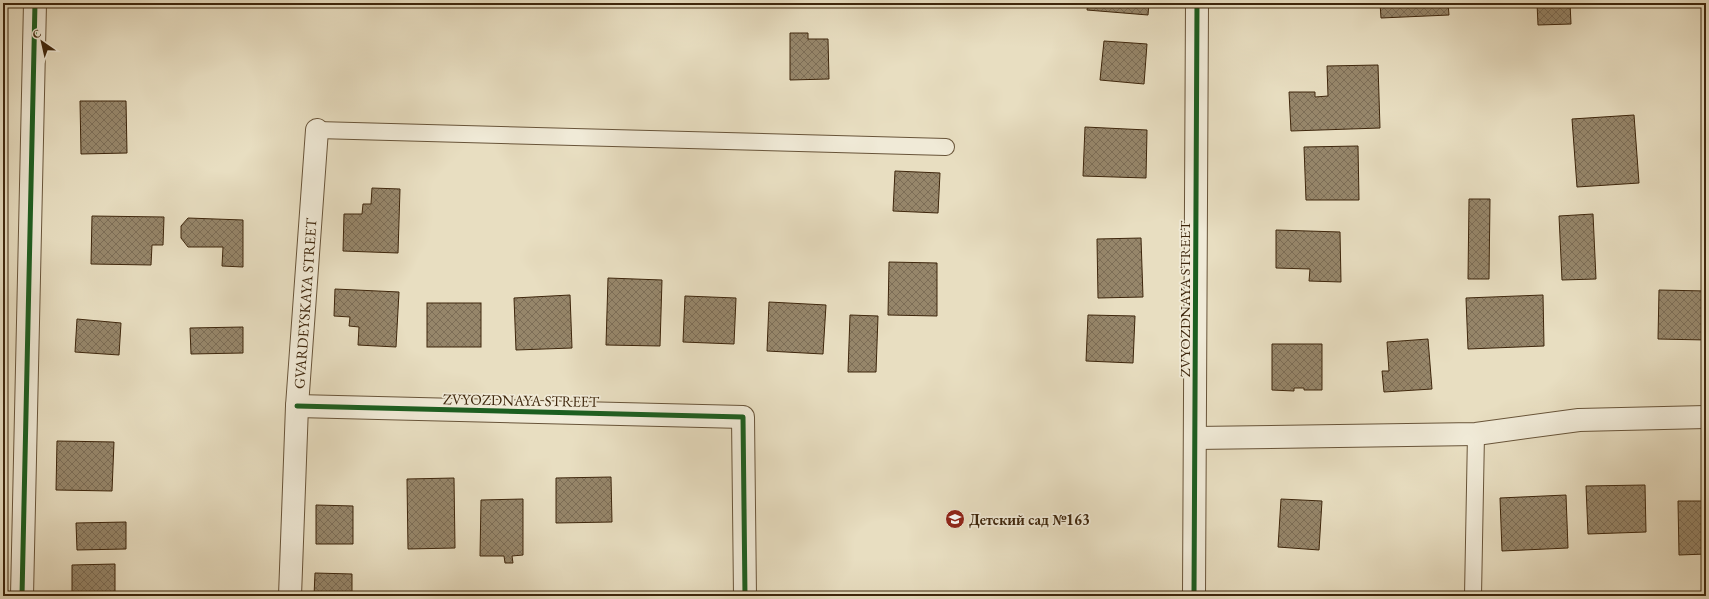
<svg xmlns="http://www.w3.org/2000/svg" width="1709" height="599" viewBox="0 0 1709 599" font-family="'EB Garamond',serif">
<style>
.building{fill:url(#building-cross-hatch);stroke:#3e260c}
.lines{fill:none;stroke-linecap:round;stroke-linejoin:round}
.service-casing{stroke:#685439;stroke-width:18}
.minor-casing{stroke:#685439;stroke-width:24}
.service{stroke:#f0ead7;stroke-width:16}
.minor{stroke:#f0ead7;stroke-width:22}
.cycleway-casing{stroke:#f0ead7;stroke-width:8}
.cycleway{stroke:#1b5e20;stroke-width:5}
.labels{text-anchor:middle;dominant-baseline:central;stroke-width:3.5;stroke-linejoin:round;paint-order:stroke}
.street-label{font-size:15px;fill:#3e260c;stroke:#f0ead7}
.poi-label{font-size:15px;font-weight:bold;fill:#3e260c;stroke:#f0ead7;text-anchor:start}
</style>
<defs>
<pattern id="building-cross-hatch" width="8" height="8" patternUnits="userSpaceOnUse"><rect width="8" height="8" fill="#96866a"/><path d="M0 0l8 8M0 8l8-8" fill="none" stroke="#7c6d56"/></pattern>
</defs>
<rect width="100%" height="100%" fill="#e8dec1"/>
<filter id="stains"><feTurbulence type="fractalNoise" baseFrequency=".005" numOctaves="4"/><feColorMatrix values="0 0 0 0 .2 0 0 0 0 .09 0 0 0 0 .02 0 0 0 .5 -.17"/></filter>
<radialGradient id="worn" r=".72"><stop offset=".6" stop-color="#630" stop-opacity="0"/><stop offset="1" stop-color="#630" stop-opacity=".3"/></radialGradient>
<g class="building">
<path d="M1088,3H1149L1148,15L1087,10Z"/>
<path d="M1380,3H1448L1449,15L1381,18Z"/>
<path d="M1537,3H1570L1571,24L1538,25Z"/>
<path d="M790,33H808V39H828L829,79L790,80Z"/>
<path d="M1104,41L1147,44L1144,84L1100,80Z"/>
<path d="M1378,65L1380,128L1291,131L1289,92H1315V97L1328,96L1327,66Z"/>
<path d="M80,101H126L127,153L81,154Z"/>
<path d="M1634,115L1639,183L1577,187L1572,119Z"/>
<path d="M1085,127L1147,130L1146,178L1083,176Z"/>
<path d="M1358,146L1359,200H1306L1304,147Z"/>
<path d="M895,171L940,173L938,213L893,211Z"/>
<path d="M372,188L400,189L398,253L343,251L344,214H362L363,204H371Z"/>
<path d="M1469,199H1490L1489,279H1468Z"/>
<path d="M1593,214L1596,279L1562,280L1559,216Z"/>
<path d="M92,216L164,217L163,245H152L151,265L91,264Z"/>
<path d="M188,218L243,220V267L222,266L223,247H188L181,238V226Z"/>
<path d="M1276,230L1340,232L1341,282L1309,281L1310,269L1276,268Z"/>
<path d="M1141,238L1143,297L1098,298L1097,239Z"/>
<path d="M889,262L937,263V316L888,315Z"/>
<path d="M608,278L662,280L660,346L606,345Z"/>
<path d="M335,289L399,292L396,347L358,345L359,327L349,326L350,317L334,316Z"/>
<path d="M1659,290L1706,291V340L1658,339Z"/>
<path d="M570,295L572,348L516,350L514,298Z"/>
<path d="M1543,295L1544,346L1468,349L1466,298Z"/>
<path d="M685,296L736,298L734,344L683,342Z"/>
<path d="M769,302L826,305L823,354L767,351Z"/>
<rect x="427" y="303" width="54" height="44"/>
<path d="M850,315L878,316L876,372H848Z"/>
<path d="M1088,315L1135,316L1133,363L1086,361Z"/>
<path d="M77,319L121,323L119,355L75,352Z"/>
<path d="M243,327V353L191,354L190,328Z"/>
<path d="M1428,339L1432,389L1384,392L1382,371H1389L1387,342Z"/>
<path d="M1272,344H1322V390H1304V388H1294V391L1272,390Z"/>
<path d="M57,441L114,442L112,491L56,490Z"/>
<path d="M611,477L612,522L556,523V478Z"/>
<path d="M454,478L455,548L408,549L407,479Z"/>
<path d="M1645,485L1646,532L1588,534L1586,486Z"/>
<path d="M1566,495L1568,548L1502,551L1500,498Z"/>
<path d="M523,499V555L512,556L513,563H505L504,556H480L481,500Z"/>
<path d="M1281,499L1322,501L1319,550L1278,547Z"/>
<path d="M1678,501H1706V554L1679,555Z"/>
<path d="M316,505L353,506V544H316Z"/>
<path d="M126,522V549L77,550L76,523Z"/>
<path d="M115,564V596H72V565Z"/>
<path d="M315,573L352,574V596H314Z"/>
</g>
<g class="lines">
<defs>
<g id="service">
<path d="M317,130L946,147"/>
<path d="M1473,596L1476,434"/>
</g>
<g id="minor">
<path d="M297,406L743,417L745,596"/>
<path d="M1195,438L1476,434L1579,420L1706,417"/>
<path d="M22,596L35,3"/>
<path id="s1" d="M290,596L297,406L317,130"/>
<path d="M1194,596L1197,3"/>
</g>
</defs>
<use href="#service" class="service-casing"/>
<use href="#minor" class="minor-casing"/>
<use href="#service" class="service"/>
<use href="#minor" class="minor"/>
<defs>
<g id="cycleway">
<path d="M297,406L743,417L745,596"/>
<path d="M22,596L35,3"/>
<path d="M1194,596L1197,3"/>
</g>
</defs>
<use href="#cycleway" class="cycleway-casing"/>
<use href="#cycleway" class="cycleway"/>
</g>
<defs>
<symbol id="school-disc" viewBox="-11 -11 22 22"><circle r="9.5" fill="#8f2418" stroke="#f0ead7"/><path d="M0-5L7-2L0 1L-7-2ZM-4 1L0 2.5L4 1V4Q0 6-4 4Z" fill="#fff"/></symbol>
</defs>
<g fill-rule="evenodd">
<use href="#school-disc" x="944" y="508" width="22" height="22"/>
</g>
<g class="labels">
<g class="street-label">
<text transform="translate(1184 299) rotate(-90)">ZVYOZDNAYA STREET</text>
<text stroke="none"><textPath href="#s1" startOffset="293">GVARDEYSKAYA STREET</textPath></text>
<text transform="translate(521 400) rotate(1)">ZVYOZDNAYA STREET</text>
</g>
<g class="poi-label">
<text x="969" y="519">Детский cад №163</text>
</g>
</g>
<rect width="1709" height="599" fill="none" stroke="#e8dec1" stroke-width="16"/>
<rect x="4" y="4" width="1701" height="591" fill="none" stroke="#3e260c" stroke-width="2"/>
<rect x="8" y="8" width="1693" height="583" fill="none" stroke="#3e260c"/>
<g transform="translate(42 42) rotate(326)" stroke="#f0ead7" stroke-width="3" paint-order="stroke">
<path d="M0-3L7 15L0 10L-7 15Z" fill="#3e260c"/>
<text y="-6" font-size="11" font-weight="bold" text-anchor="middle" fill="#3e260c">С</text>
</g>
<rect width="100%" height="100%" filter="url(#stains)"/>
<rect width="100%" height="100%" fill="url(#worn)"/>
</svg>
